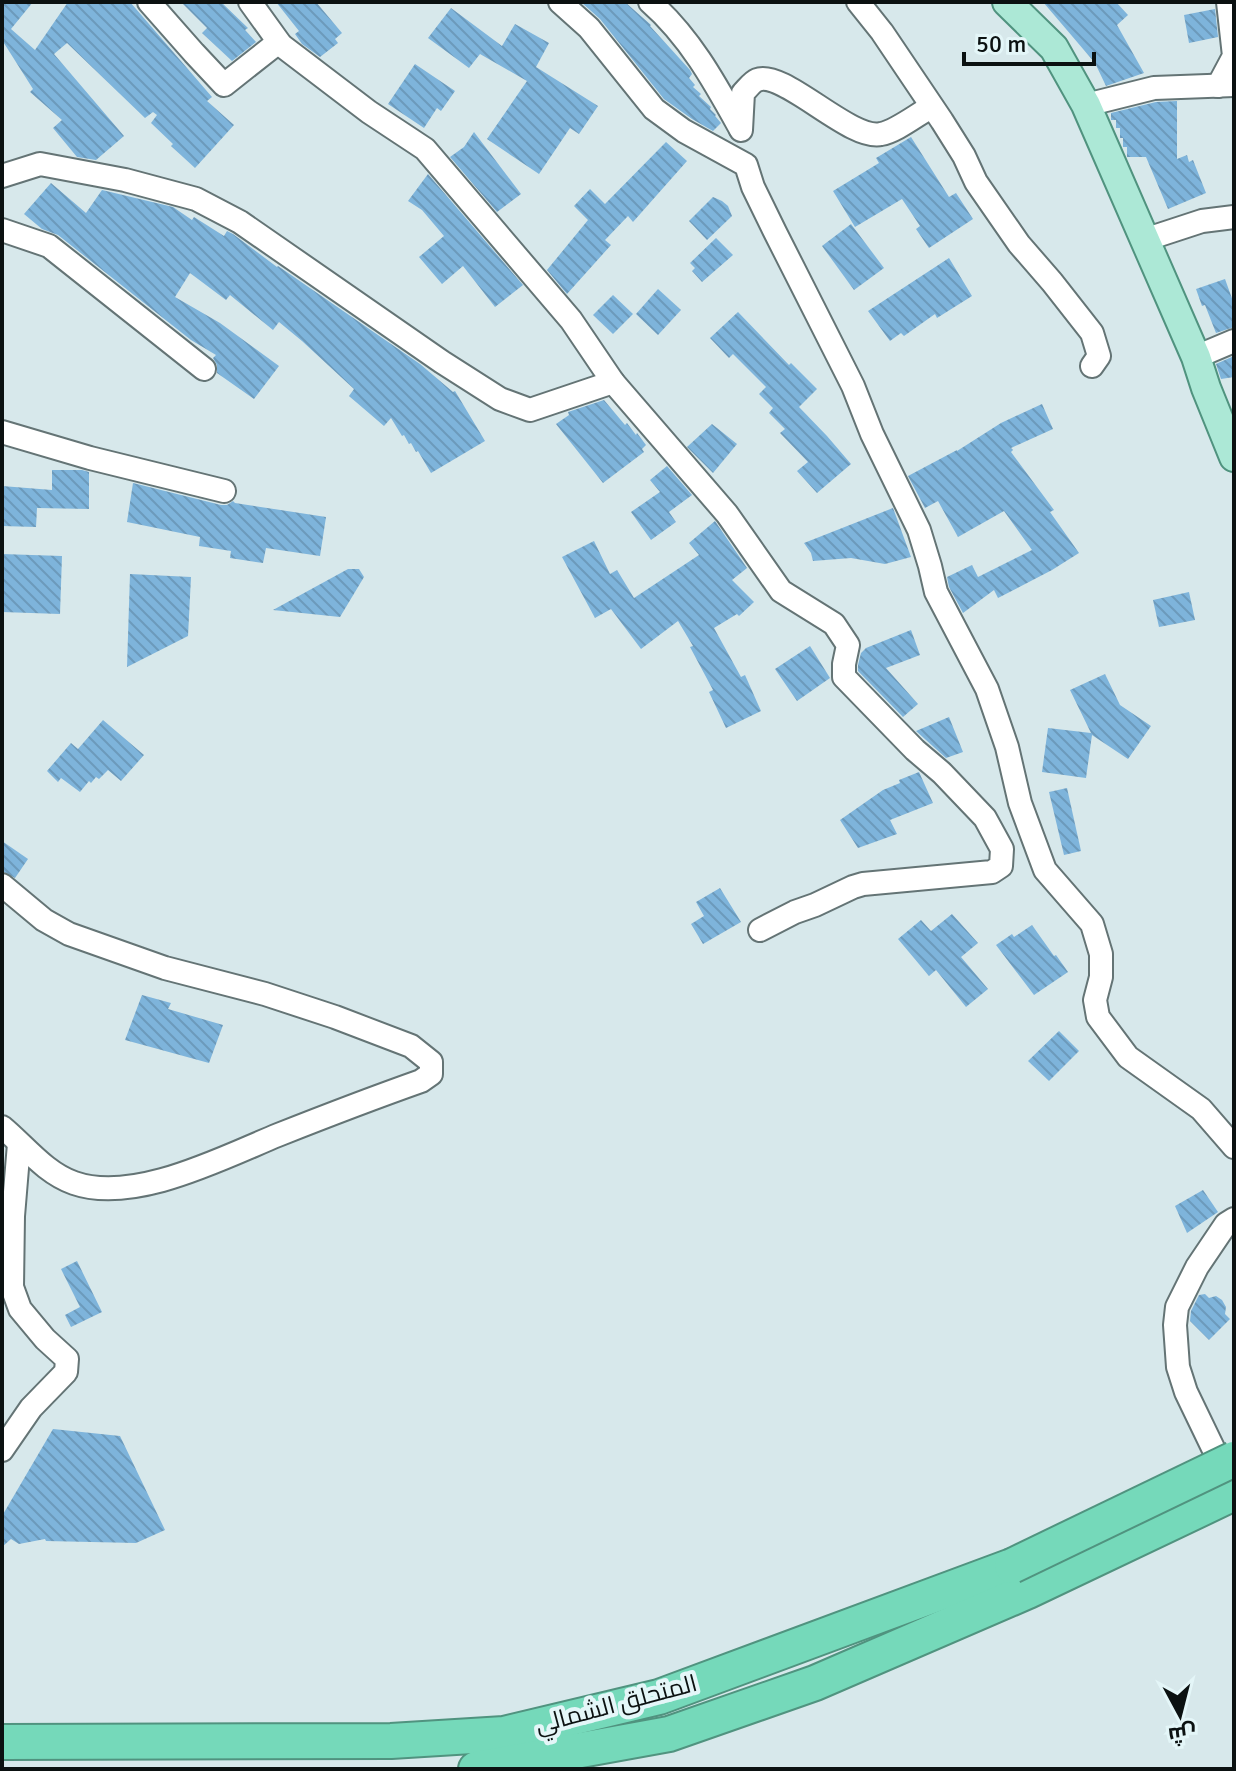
<svg xmlns="http://www.w3.org/2000/svg" width="1236" height="1771" viewBox="0 0 1236 1771" font-family="Signika,Cairo,sans-serif">
<style>
.building{fill:url(#building-back-hatch)}
.lines{fill:none;stroke-linecap:round;stroke-linejoin:round}
.minor-casing{stroke:#647475;stroke-width:26}
.major-casing{stroke:#50937f;stroke-width:32}
.highway-casing{stroke:#50937f;stroke-width:38}
.minor{stroke:#fff;stroke-width:22}
.major{stroke:#ace8d6;stroke-width:28}
.highway{stroke:#75d9ba;stroke-width:34}
.highway-bridge-casing{stroke:#50937f;stroke-width:38;stroke-linecap:butt}
.highway-bridge{stroke:#75d9ba;stroke-width:34}
.labels{text-anchor:middle;dominant-baseline:central;stroke-width:8;stroke-linejoin:round;paint-order:stroke}
.street-label{font-size:24px;fill:#0b1111;stroke:#e4f6f8}
</style>
<defs>
<pattern id="building-back-hatch" width="6" height="6" patternUnits="userSpaceOnUse" patternTransform="scale(2)"><rect width="6" height="6" fill="#7eb4db"/><path d="M-1 5l2 2M0 0l6 6M5-1l2 2" fill="none" stroke="#6c9abb"/></pattern>
</defs>
<rect width="100%" height="100%" fill="#d7e8eb"/>
<g class="building">
<path d="M2,2H33L11,29L35,50L68,2H130L212,97L207,101L234,125L195,168L171,146L173,144L151,123L157,115L153,112L145,118L67,43L54,54L124,136L96,160L77,157L53,128L62,120L30,92L33,89L2,40Z"/>
<path d="M181,2H221L248,28L245,30L256,42L232,61L202,33L207,28Z"/>
<path d="M276,2H316L342,33L335,39L338,43L320,57L302,44L295,34L299,31Z"/>
<path d="M581,2H625L651,25L650,26L690,70L692,74L689,78L695,85L693,87L701,94L699,96L711,107L710,109L716,115L715,116L721,123L713,131L692,119L664,99L600,19Z"/>
<path d="M1043,2H1116L1128,15L1117,25L1144,73L1106,86L1095,63Z"/>
<path d="M451,8L502,46L515,24L549,43L536,67L598,106L579,134L570,128L539,174L487,139L527,81L480,54L469,68L428,38Z"/>
<path d="M1215,9L1218,37L1189,43L1184,15Z"/>
<path d="M415,64L455,91L441,111L437,108L424,128L388,104Z"/>
<path d="M1177,101V159L1187,155L1189,162L1193,160L1206,193L1168,209L1146,157H1127V147H1123V138H1120V128H1116V120H1111V113L1156,102Z"/>
<path d="M474,132L521,194L497,212L450,157L464,147Z"/>
<path d="M911,137L949,197L956,193L973,219L929,248L916,229L920,226L902,199L855,227L833,191L879,163L876,158Z"/>
<path d="M666,142L687,161L633,222L628,216L605,240L611,245L567,294L547,270L588,220L574,206L590,189L605,204Z"/>
<path d="M428,174L523,285L495,307L463,266L442,284L419,257L444,236L422,210L408,201Z"/>
<path d="M51,183L86,213L102,190L173,207L192,220L194,217L224,236L227,231L233,234L277,267L278,266L420,364L453,392L455,391L485,441L431,473L418,451L416,452L411,443L409,444L404,435L402,436L391,418L384,426L349,396L354,389L302,341L279,322L273,330L230,295L226,300L190,273L175,297L220,323L279,366L254,399L217,373V365L213,358L216,355L191,340L58,235L42,229L24,214Z"/>
<path d="M713,197L722,201L728,206L732,216L707,240L689,221Z"/>
<path d="M851,224L884,268L854,290L822,246Z"/>
<path d="M716,238L733,255L702,282L692,271L695,268L690,263Z"/>
<path d="M949,258L972,296L937,318L935,314L904,336L901,333L890,341L868,311Z"/>
<path d="M1225,279L1234,304V327L1216,333L1205,305L1202,306L1196,289Z"/>
<path d="M658,289L681,310L658,335L636,314Z"/>
<path d="M613,295L633,314L613,334L593,315Z"/>
<path d="M738,312L789,365L791,363L817,389L799,407L827,436L851,464L817,493L797,471L808,462L780,433L785,429L769,413L773,408L759,394L766,387L733,354L729,358L710,338Z"/>
<path d="M1234,356V377L1221,379L1216,364Z"/>
<path d="M604,400L625,425L627,423L636,435L637,433L646,445L642,449L644,452L603,483L556,424L569,415L568,412Z"/>
<path d="M1042,404L1053,429L1011,448L1013,450L1011,452L1054,510L1050,512L1079,553L1052,570L998,598L994,590L963,613L949,587L947,577L972,565L978,577L1032,550L1004,511L958,537L938,501L925,508L908,476L957,450V451L1001,423Z"/>
<path d="M712,424L737,444L713,473L687,447Z"/>
<path d="M667,466L692,495L669,512L676,522L651,540L631,512L660,492L650,480Z"/>
<path d="M52,470H82L89,472V509L37,508L36,527L2,526V486L52,490Z"/>
<path d="M133,483L221,505H227L233,501L235,503L326,517L320,556L266,548L263,563L230,558L231,551L199,546L200,537L127,522Z"/>
<path d="M893,508L911,557L885,564L851,558L813,561L811,553L804,543Z"/>
<path d="M715,521L747,568L732,580L754,602L739,616L737,614L714,628L741,677L745,675L761,711L726,728L709,692L713,690L690,647L693,646L678,621L641,649L611,609L595,618L562,557L594,541L610,574L617,570L634,598L699,555L689,543Z"/>
<path d="M2,554L62,556L60,614L2,612Z"/>
<path d="M348,569H359L364,577L340,617L273,610Z"/>
<path d="M130,574L191,577L188,636L127,667Z"/>
<path d="M1189,592L1195,620L1159,627L1153,600Z"/>
<path d="M911,630L920,655L886,668L918,704L903,717L858,671V665L861,653L866,648Z"/>
<path d="M810,646L830,678L797,701L775,669Z"/>
<path d="M1105,674L1120,705L1151,726L1128,759L1092,735L1086,778L1042,772L1048,728L1091,733L1070,690Z"/>
<path d="M949,717L963,752L946,758L916,731Z"/>
<path d="M103,720L144,755L121,781L108,770L99,779L96,777L91,783L89,781L80,792L61,778L58,782L47,771L71,743L78,749Z"/>
<path d="M919,772L933,803L890,820L897,834L858,848L840,820L883,790L900,783L899,780Z"/>
<path d="M1067,788L1081,851L1064,855L1049,792Z"/>
<path d="M2,841L28,859L15,878L2,871Z"/>
<path d="M720,888L741,922L703,944L691,924L704,916L696,902Z"/>
<path d="M952,914L978,943L961,957L988,989L966,1007L936,970L929,976L898,939L921,920L931,931Z"/>
<path d="M1032,925L1054,956L1056,955L1068,972L1034,995L996,945L1012,934L1014,937Z"/>
<path d="M142,995L171,1003L168,1009L223,1025L209,1063L125,1040Z"/>
<path d="M1059,1031L1079,1051L1049,1081L1028,1061Z"/>
<path d="M1203,1190L1218,1212L1187,1233L1175,1206Z"/>
<path d="M77,1261L102,1312L71,1327L65,1315L80,1307L61,1269Z"/>
<path d="M1205,1294L1209,1298L1216,1296L1222,1300L1226,1307L1225,1314L1230,1319L1209,1340L1190,1321L1191,1311L1199,1295Z"/>
<path d="M53,1429L120,1436L165,1530L136,1543L46,1541L45,1539L19,1544L11,1539L2,1547V1516Z"/>
</g>
<g class="lines">
<defs>
<g id="minor">
<path d="M149,2L194,53L224,85L276,44L281,45"/>
<path d="M250,2L281,45L369,112L425,149L571,320L613,382L727,514L781,591L834,624L848,645L844,664V677L915,750L942,773L985,818L1002,849L1001,866L992,872L863,884L853,887L815,905L795,912L760,930"/>
<path d="M560,2L589,28L654,109L684,131L746,165L753,187L775,232L853,386L872,434L919,530L930,566L936,592L987,689L1007,747L1020,803L1045,870L1092,924L1101,954V977L1095,1000L1098,1017L1128,1057L1201,1109L1234,1147"/>
<path d="M650,2C690,37 715,83 740,128"/>
<path d="M858,2L882,32L942,121L964,156L976,182L1019,244L1052,282L1092,333L1099,356L1092,366"/>
<path d="M1218,86L1234,56L1228,2"/>
<path d="M1086,105L1154,88L1234,85"/>
<path d="M741,130L743,93C747,89 752,82 757,80C783,69 850,141 881,134C895,132 918,114 931,107"/>
<path d="M2,176L40,164L125,180L196,199L240,222L442,362L500,399L530,410L613,382"/>
<path d="M2,230L49,246L204,369"/>
<path d="M1144,240L1202,221L1234,217"/>
<path d="M1196,357L1234,341"/>
<path d="M2,432L90,458L224,491"/>
<path d="M2,885L44,920L69,934L165,968L265,994L335,1017L411,1046L431,1062V1074L421,1081C373,1098 326,1116 278,1135C222,1158 134,1204 74,1183C45,1173 25,1146 2,1127"/>
<path d="M2,1450L31,1408L66,1372L67,1359L45,1339L20,1309L12,1287L13,1216L19,1144"/>
<path d="M1227,1477L1186,1392L1178,1367L1175,1325L1177,1307L1197,1267L1226,1224L1234,1219"/>
</g>
<path id="major" d="M1007,2L1054,48L1086,105L1196,357L1206,388L1234,457"/>
<g id="highway">
<path d="M2,1742L391,1741L504,1734L659,1697L1012,1566"/>
<path d="M476,1769L669,1734L815,1683L1028,1591L1234,1493"/>
</g>
</defs>
<use href="#minor" class="minor-casing"/>
<use href="#major" class="major-casing"/>
<use href="#highway" class="highway-casing"/>
<use href="#minor" class="minor"/>
<use href="#major" class="major"/>
<use href="#highway" class="highway"/>
<defs>
<path id="highway-bridge" d="M1012,1566L1234,1459"/>
</defs>
<use href="#highway-bridge" class="highway-bridge-casing"/>
<use href="#highway-bridge" class="highway-bridge"/>
</g>
<g class="labels">
<g class="street-label">
<text transform="translate(616 1704) rotate(-15)">المتحلق الشمالي</text>
</g>
</g>
<rect width="1236" height="1771" fill="none" stroke="#0b1111" stroke-width="8"/>
<g transform="translate(1180 1715) rotate(173)" stroke="#e4f6f8" stroke-width="6" paint-order="stroke">
<path d="M0-6L14 30L0 20L-14 30Z" fill="#0b1111"/>
<text y="-12" font-size="22" font-weight="bold" text-anchor="middle" fill="#0b1111">ش</text>
</g>
<path d="M964 52v12h130v-12" fill="none" stroke="#0b1111" stroke-width="4"/>
<text x="976" y="52" font-size="24" fill="#0b1111" stroke="#e4f6f8" stroke-width="6" paint-order="stroke">50 m</text>
</svg>
